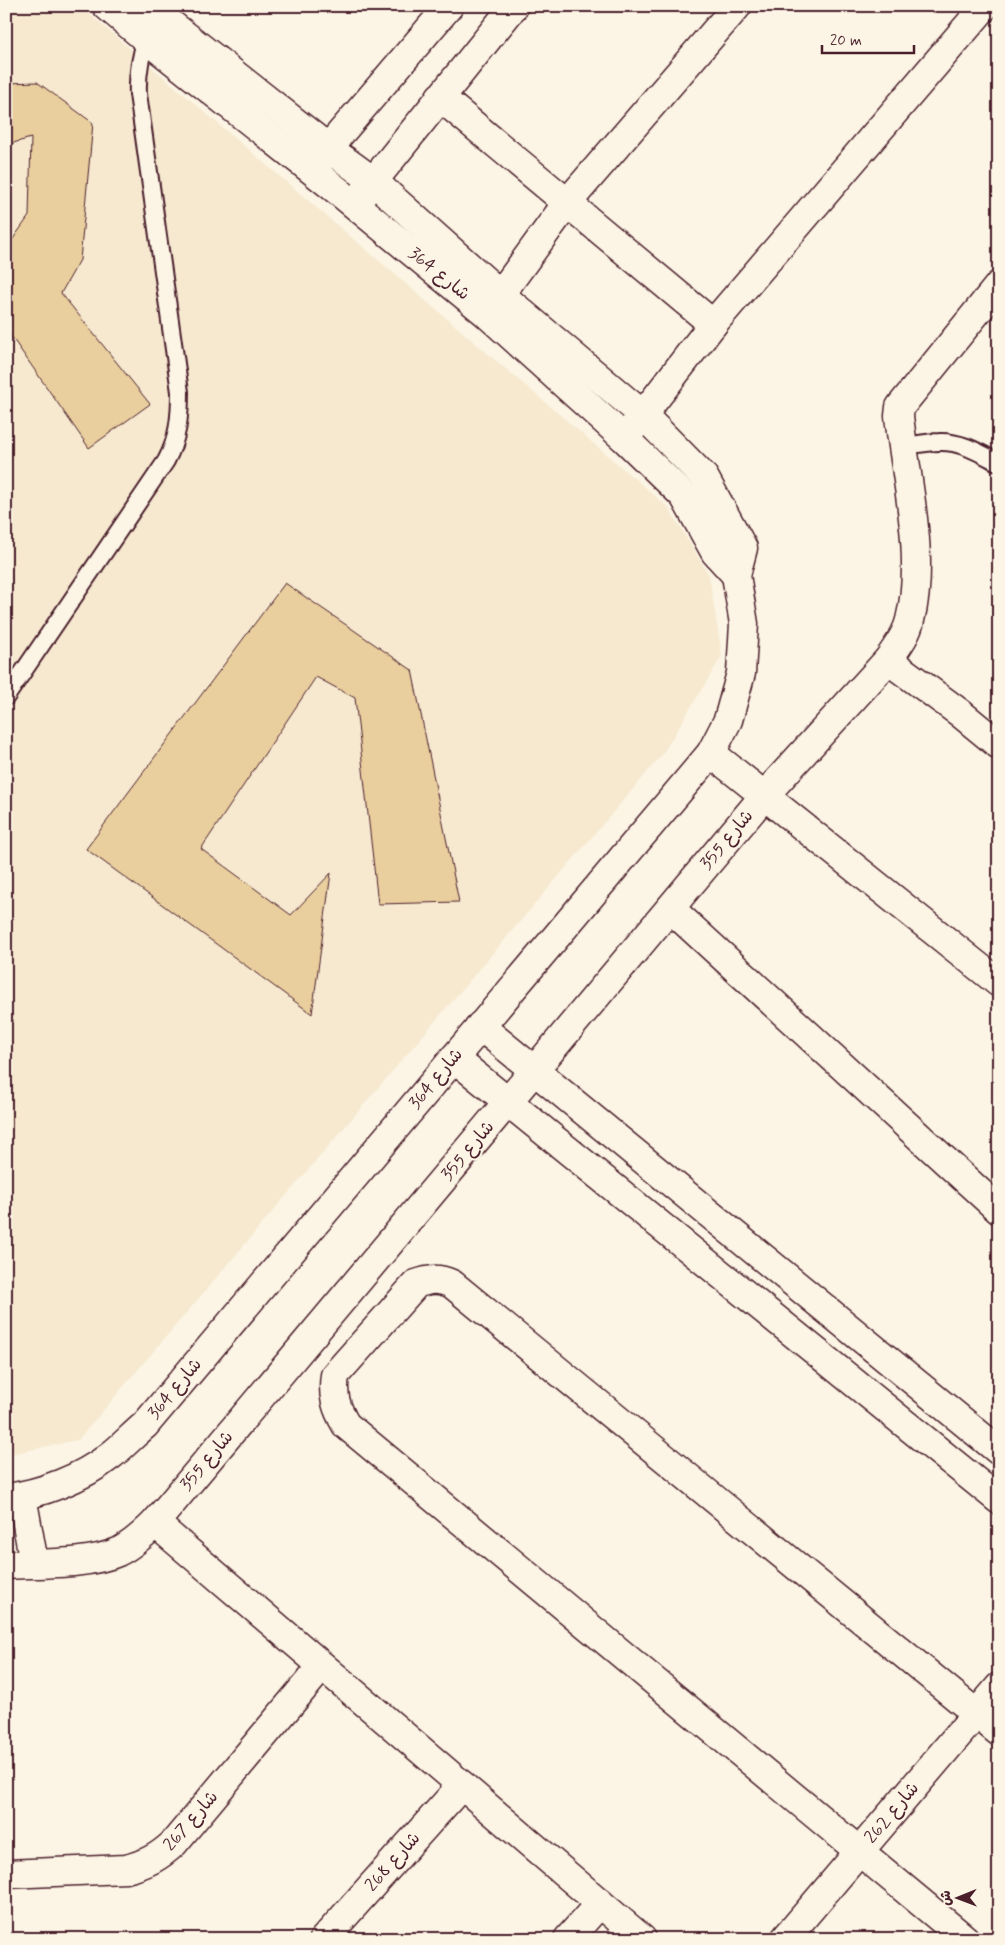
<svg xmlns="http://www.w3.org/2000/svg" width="1005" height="1945" viewBox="0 0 1005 1945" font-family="Mynerve,'Playpen Sans Arabic',sans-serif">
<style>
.built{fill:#f6e9d0}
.building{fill:#e9ce9e;stroke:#4a1f2b}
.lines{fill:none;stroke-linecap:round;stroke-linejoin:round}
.service-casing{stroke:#4a1f2b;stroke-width:20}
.minor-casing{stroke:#4a1f2b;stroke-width:31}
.service{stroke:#fcf5e5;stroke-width:16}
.minor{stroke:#fcf5e5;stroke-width:28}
.labels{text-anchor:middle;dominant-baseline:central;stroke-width:4;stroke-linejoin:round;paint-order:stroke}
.street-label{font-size:18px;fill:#4a1f2b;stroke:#fcf5e5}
</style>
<rect width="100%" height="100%" fill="#fcf5e5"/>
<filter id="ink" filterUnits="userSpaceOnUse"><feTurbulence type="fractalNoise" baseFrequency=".02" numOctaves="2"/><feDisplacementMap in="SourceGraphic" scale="10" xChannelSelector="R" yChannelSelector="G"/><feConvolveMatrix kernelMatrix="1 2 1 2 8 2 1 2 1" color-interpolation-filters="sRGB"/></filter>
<g filter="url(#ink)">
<path class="built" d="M6,6H80L668,507L709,575L722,656L662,755L78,1440L6,1455Z"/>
<g class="building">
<path d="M37,82L93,123L80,260L61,293L150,404L89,448L6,329V249L29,216L31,138L6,145V83Z"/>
<path d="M285,583L412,670L459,902L378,904L355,698L316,677L201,849L291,915L331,873L312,1014L86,849Z"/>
</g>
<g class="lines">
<defs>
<g id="service">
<path d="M903,446C915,445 927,442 939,442C961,441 980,453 999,463"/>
<path d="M6,697L166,461C178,439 180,417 180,392L138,94C137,74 140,58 146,39"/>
</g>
<g id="minor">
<path d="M107,6L146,39L338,191L486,313L624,438L684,496L715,552L736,575"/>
<path d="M440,97L713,324"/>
<path d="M318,162L328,148L449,6"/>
<path d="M363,194L514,6"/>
<path d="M489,310L567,203L737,6"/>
<path d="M632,429L713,324L985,6"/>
<path d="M888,660L960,713L999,745"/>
<path d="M711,753L999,983"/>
<path d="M671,909L999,1210"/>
<path d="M480,1026L999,1451"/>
<path d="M454,1058L999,1500"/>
<path d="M22,1496L34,1563"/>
<path d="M6,1498C41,1494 82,1478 110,1456C122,1447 133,1435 145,1425L711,753L728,720L741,673L744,624L736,575L743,548L704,477L643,415L501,295L372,180L328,148L148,6"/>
<path d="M155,1523L642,1939"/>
<path d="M6,1565C39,1563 89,1565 118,1552C132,1545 144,1534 155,1523L764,796L888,660C896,648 907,635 910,620C926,558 906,480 899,416L900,407L999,285"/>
<path d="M6,1874L126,1869C146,1864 159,1857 174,1843L322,1666"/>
<path d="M324,1939L462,1785"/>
<path d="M568,1939L600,1903"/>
<path d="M785,1939L999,1687"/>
<path d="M965,1939L346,1425C336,1408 332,1395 335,1375L416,1284C430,1279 438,1278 452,1284L999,1732"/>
</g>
</defs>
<use href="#service" class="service-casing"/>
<use href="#minor" class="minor-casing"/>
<use href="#service" class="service"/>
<use href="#minor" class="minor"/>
</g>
</g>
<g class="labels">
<g class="street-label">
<text transform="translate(439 274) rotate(39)">شارع 364</text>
<text transform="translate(727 840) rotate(-50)">شارع 355</text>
<text transform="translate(436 1079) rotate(-50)">شارع 364</text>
<text transform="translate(468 1151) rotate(-50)">شارع 355</text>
<text transform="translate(175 1389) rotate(-50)">شارع 364</text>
<text transform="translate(207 1461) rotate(-50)">شارع 355</text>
<text transform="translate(892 1813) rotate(-50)">شارع 262</text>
<text transform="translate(191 1821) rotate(-49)">شارع 267</text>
<text transform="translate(393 1862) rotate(-48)">شارع 268</text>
</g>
</g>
<rect width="1005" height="1945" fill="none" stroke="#fcf5e5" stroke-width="25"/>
<rect x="12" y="12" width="980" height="1920" fill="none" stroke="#4a1f2b" stroke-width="2" filter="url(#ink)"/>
<g transform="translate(958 1898) rotate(269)" stroke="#fcf5e5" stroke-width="4" paint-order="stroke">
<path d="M0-4L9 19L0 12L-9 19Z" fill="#4a1f2b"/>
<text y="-8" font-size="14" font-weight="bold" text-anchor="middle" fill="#4a1f2b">ش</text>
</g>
<path d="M822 45v8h92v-8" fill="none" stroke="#4a1f2b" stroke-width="2.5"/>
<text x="830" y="45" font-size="15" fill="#4a1f2b" stroke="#fcf5e5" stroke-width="4" paint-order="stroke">20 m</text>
</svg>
